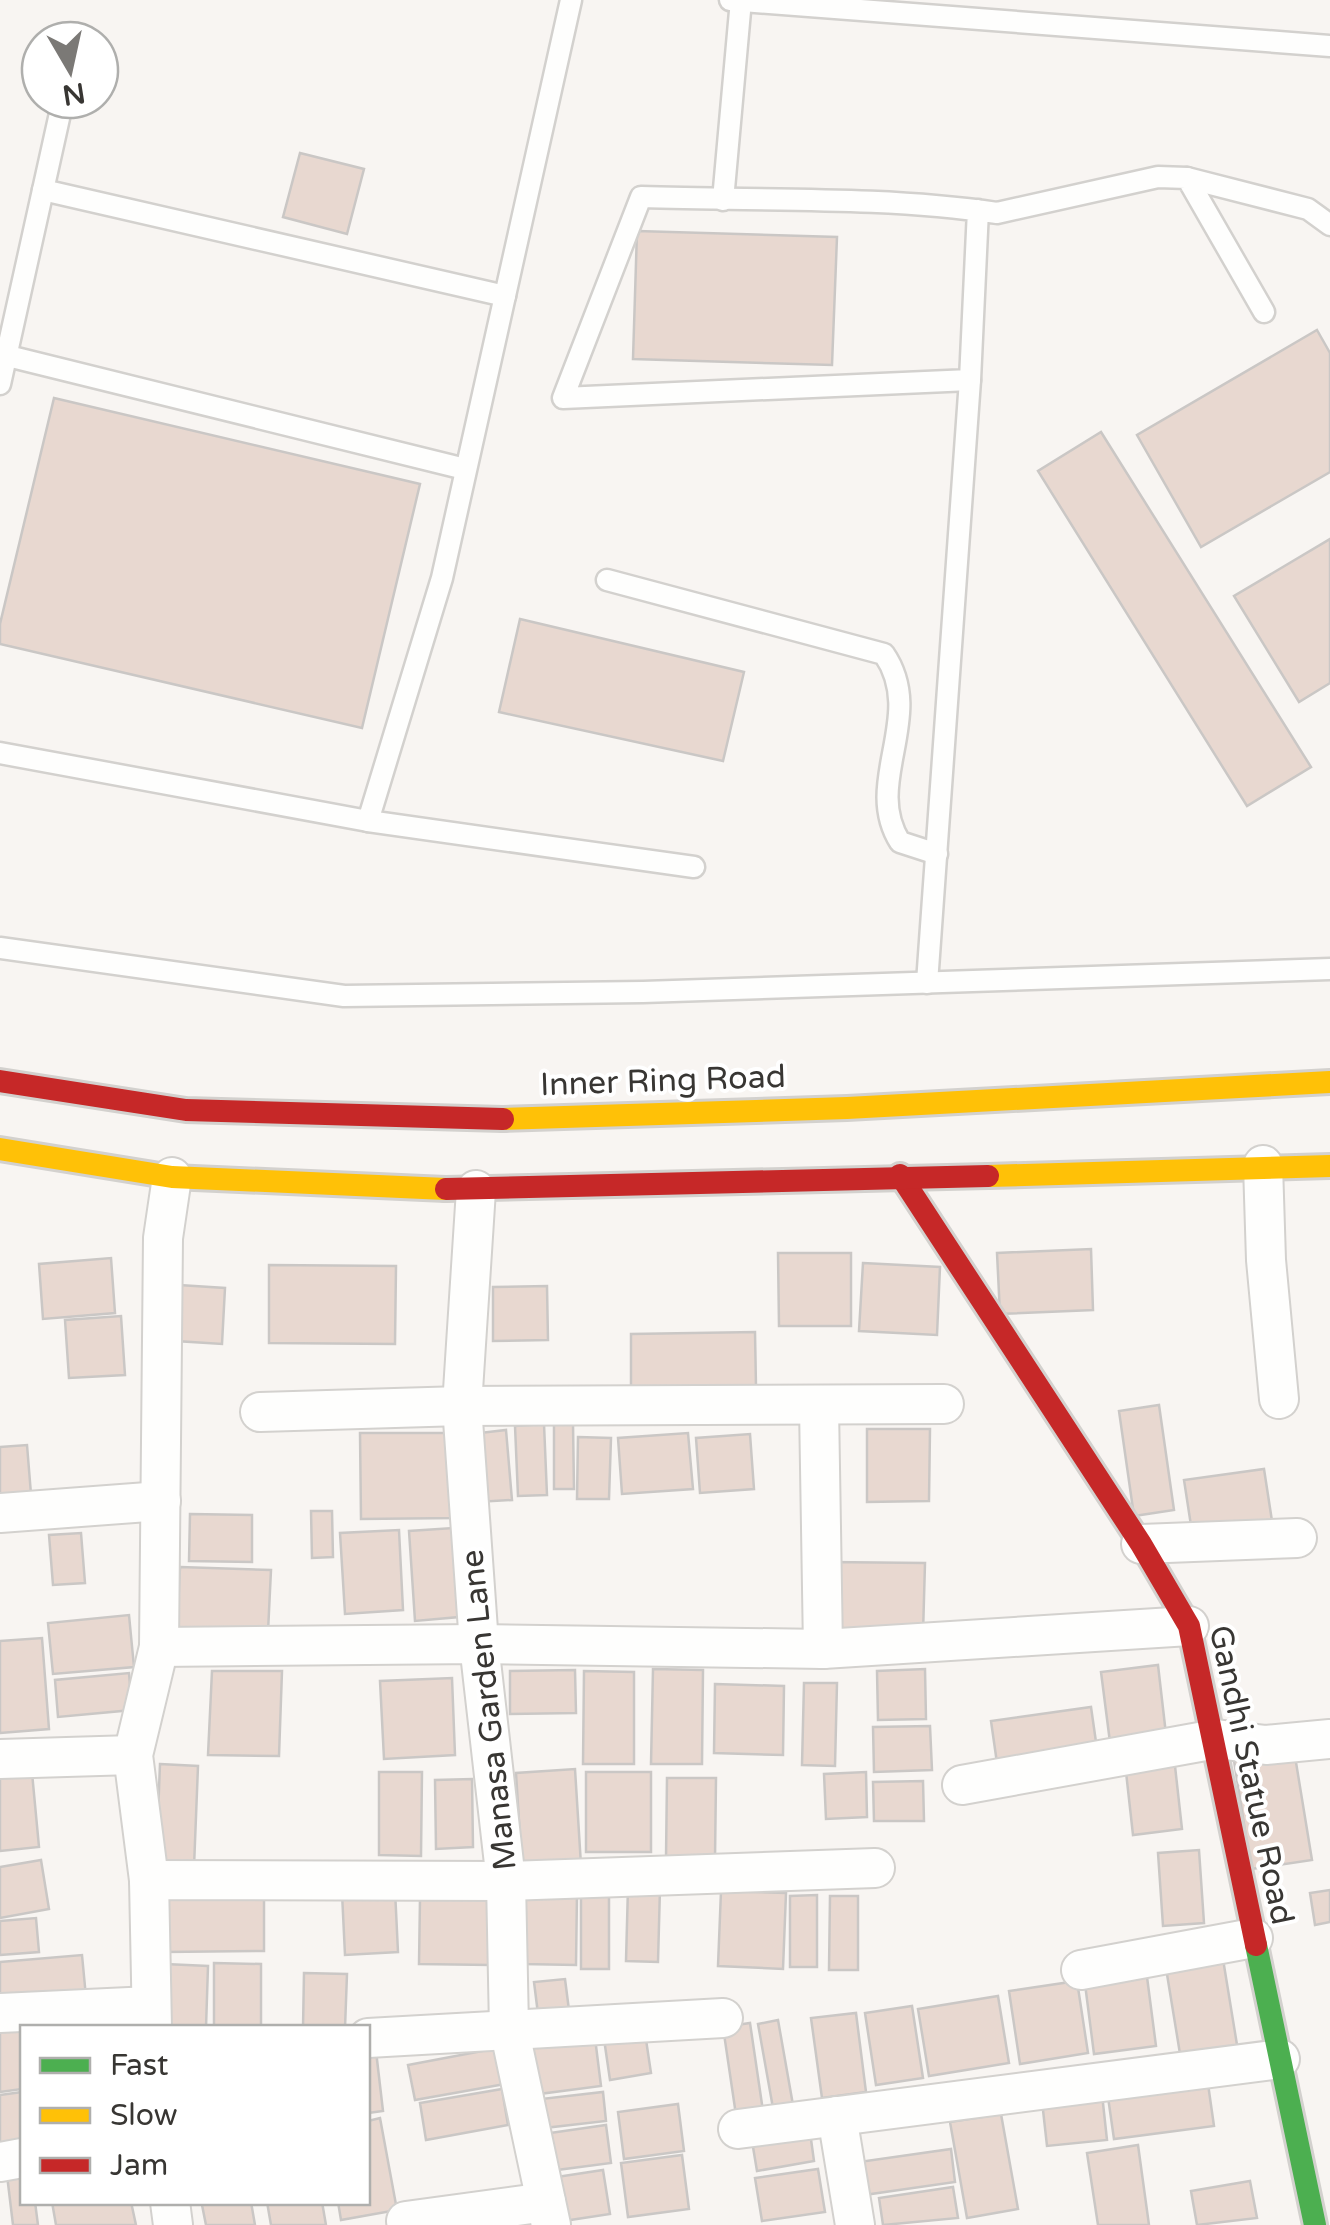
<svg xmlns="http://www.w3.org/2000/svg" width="1330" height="2225" viewBox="0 0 1330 2225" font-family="'Varela Round',sans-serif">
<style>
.building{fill:#e8d8d0;stroke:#cac7c5;stroke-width:2.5}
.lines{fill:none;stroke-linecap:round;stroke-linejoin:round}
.lane-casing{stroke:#d3d1ce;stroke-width:25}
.street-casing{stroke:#d3d1ce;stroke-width:42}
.fast-casing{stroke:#d3d1ce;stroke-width:28}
.slow-casing{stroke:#d3d1ce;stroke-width:28}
.jam-casing{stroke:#d3d1ce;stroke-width:28}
.lane{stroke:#fefefd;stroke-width:20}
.street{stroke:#fefefd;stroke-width:38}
.fast{stroke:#4caf50;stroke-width:22}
.slow{stroke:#ffc107;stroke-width:22}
.jam{stroke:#c62828;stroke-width:22}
.labels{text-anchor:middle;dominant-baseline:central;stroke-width:8;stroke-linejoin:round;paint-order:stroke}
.street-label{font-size:32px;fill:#383633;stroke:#fff}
</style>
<rect width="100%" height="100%" fill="#f8f5f2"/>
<g class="building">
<path d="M300,153L364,169L347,234L283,217Z"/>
<path d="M637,231L837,237L832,365L633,359Z"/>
<path d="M1317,330L1330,353V472L1201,547L1137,435Z"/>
<path d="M54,398L420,484L362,728L0,644V624Z"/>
<path d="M1101,432L1311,767L1247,806L1038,471Z"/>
<path d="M1330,539V683L1299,702L1234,596Z"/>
<path d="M520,619L744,672L723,761L499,712Z"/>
<path d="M1091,1249L1093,1310L1000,1314L997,1253Z"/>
<path d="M778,1253H851V1326H779Z"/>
<path d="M111,1258L115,1313L43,1319L39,1264Z"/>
<path d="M863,1263L940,1267L937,1335L859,1331Z"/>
<path d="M269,1265L396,1266L395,1344L269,1343Z"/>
<path d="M179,1285L225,1288L222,1344L176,1341Z"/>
<path d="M547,1286L548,1340L493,1341V1287Z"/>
<path d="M121,1316L125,1375L69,1378L65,1320Z"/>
<path d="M755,1332L756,1387L631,1389V1334Z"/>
<path d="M1159,1405L1174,1510L1134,1516L1119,1411Z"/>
<path d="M544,1424L547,1495L518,1496L515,1426Z"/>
<path d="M554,1424H573L574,1489H554Z"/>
<path d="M867,1429H930L929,1501L867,1502Z"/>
<path d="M506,1430L512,1500L477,1502L471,1434Z"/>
<path d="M360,1433H454L455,1518L361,1519Z"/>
<path d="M688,1433L693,1489L622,1494L618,1438Z"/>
<path d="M750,1434L754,1489L700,1493L696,1438Z"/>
<path d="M578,1437L611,1438L609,1499H577Z"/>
<path d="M27,1445L31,1494L0,1496V1447Z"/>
<path d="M1264,1469L1272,1521L1192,1532L1184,1480Z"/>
<path d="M311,1511H332L333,1557L312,1558Z"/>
<path d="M190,1514L252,1515V1562L189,1561Z"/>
<path d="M453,1528L459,1617L415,1621L409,1531Z"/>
<path d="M399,1530L403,1610L345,1614L340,1533Z"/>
<path d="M81,1533L85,1583L53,1585L49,1535Z"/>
<path d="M828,1562L925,1563L923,1634L827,1632Z"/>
<path d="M180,1567L271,1570L268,1632L177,1629Z"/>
<path d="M129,1615L134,1667L53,1674L48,1623Z"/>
<path d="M42,1638L49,1729L0,1733V1641Z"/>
<path d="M1158,1665L1167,1743L1111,1750L1101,1672Z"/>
<path d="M653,1669L703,1670L702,1764H651Z"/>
<path d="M925,1669L926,1719L878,1720L877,1671Z"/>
<path d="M575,1670L576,1713L510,1714V1671Z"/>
<path d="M212,1671H282L279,1756L208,1755Z"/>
<path d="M584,1671L634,1672V1764H583Z"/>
<path d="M129,1673L132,1710L58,1717L55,1680Z"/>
<path d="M452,1678L455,1755L384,1759L380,1681Z"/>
<path d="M804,1683H837L835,1766L802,1765Z"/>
<path d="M715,1684L784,1686L783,1755L714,1753Z"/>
<path d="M1091,1707L1097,1749L997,1763L991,1721Z"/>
<path d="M930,1726L932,1770L874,1772L873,1727Z"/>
<path d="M1293,1744L1312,1860L1251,1869L1233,1754Z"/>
<path d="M31,1762L39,1847L0,1851V1766Z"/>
<path d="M160,1764L198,1766L194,1867L156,1865Z"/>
<path d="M1175,1766L1182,1829L1133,1835L1126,1772Z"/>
<path d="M575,1769L581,1865L522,1869L516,1773Z"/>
<path d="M379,1772H422L421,1856L379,1855Z"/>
<rect x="586" y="1772" width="65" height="80"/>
<path d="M866,1772L867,1817L826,1819L824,1774Z"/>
<path d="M667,1778H716L715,1859L666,1858Z"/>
<path d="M472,1779L473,1847L436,1849L435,1780Z"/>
<path d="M923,1781L924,1821H874L873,1782Z"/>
<path d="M1199,1850L1204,1923L1163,1926L1158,1853Z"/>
<path d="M41,1860L49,1909L0,1918V1867Z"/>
<path d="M264,1886V1951L165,1952L164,1888Z"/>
<path d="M628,1887L660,1888L658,1962L626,1961Z"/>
<path d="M395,1890L398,1952L345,1955L342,1893Z"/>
<path d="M1330,1890V1922L1315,1925L1310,1893Z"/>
<path d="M721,1891L786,1893L783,1969L718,1966Z"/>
<path d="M523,1893H577L576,1965L523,1964Z"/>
<rect x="581" y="1894" width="28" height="75"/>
<path d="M817,1895V1967H790V1896Z"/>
<path d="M830,1896H858V1970H829Z"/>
<path d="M420,1899L491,1900L490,1965L419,1964Z"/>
<path d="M36,1918L39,1952L0,1955V1921Z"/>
<path d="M1222,1953L1239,2057L1182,2066L1165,1962Z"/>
<path d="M82,1955L86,1997L0,2004V1962Z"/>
<path d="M214,1963L261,1964V2026L214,2025Z"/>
<path d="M165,1964L208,1966L206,2028L162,2027Z"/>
<path d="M304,1973L347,1974L345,2028H303Z"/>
<path d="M1147,1977L1156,2046L1094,2054L1085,1984Z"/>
<path d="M565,1979L570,2018L539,2022L534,1982Z"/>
<path d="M1077,1981L1088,2053L1020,2064L1009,1991Z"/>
<path d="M998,1996L1009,2063L929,2076L918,2009Z"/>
<path d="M912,2006L923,2078L876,2085L865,2013Z"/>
<path d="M856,2013L866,2092L822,2098L811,2018Z"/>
<path d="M778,2020L793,2105L773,2108L758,2024Z"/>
<path d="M750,2023L763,2111L736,2115L723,2027Z"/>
<path d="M0,2028H22V2089L0,2092Z"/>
<path d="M645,2033L651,2073L610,2080L604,2039Z"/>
<path d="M595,2038L601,2086L539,2094L533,2046Z"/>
<path d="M498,2048L505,2084L415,2100L408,2065Z"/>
<path d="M376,2051L383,2111L368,2113V2052Z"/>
<path d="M1208,2084L1214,2126L1114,2139L1108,2097Z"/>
<path d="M502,2089L508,2125L426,2140L420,2103Z"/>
<path d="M22,2092V2145L0,2149V2095Z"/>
<path d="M603,2092L606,2121L544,2128L541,2099Z"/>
<path d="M1102,2094L1107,2140L1047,2146L1042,2101Z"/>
<path d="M678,2104L684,2151L624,2159L618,2112Z"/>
<path d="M1001,2114L1018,2209L967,2218L950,2122Z"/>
<path d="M380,2118L397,2210L341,2220L338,2202H368V2121Z"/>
<path d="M606,2125L611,2163L549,2171L543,2134Z"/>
<path d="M810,2132L814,2161L757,2171L752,2141Z"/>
<path d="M1138,2145L1149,2225H1098L1087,2153Z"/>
<path d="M951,2149L955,2182L864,2195L859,2162Z"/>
<path d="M682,2155L689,2209L628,2217L621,2163Z"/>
<path d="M818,2169L825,2212L762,2221L755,2178Z"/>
<path d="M603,2170L610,2214L557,2222L550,2178Z"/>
<path d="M22,2173V2202H35L38,2225H13L7,2175Z"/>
<path d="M1250,2181L1257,2218L1197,2225L1191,2191Z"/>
<path d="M953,2187L958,2218L883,2225L879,2198Z"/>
<path d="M52,2202H131L136,2225H56Z"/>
<path d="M217,2202H251L255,2225H206L202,2205Z"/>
<path d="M267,2202H322L326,2225H271Z"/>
</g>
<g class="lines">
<defs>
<g id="lane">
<path d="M571,0L442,578L368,821L694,867"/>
<path d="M730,0L1330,46"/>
<path d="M1187,178L1308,209L1330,225"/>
<path d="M43,190L505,296"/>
<path d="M723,200L741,0"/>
<path d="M978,210L970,380L563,398L641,197C760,201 880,196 997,213L1158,177L1187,178L1264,312"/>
<path d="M8,356L465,469"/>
<path d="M0,384L63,100"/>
<path d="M607,580L884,654C927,717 862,782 900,842L937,854"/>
<path d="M0,753L368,821"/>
<path d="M0,948L344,996L643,992L1330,969"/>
<path d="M927,983L970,380"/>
</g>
<g id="street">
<path d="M1263,1165L1266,1260L1279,1399"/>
<path d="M476,1190L462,1406L479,1644L506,1881L509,2028L551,2225"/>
<path d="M819,1406L823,1649"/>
<path d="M260,1412L462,1406L944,1404"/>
<path d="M0,1513L161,1501"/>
<path d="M1141,1544L1297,1538"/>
<path d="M159,1647L479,1644L823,1649L1189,1626"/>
<path d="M0,1759L133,1755"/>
<path d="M962,1785L1216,1739L1266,1745L1330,1739"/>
<path d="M149,1880L133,1755L159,1647L163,1238L172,1177"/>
<path d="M1081,1970L1253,1938"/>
<path d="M0,2013L151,2006"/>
<path d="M152,2028L149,1880L506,1881L875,1868"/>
<path d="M368,2038L723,2018"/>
<path d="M837,2116L855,2225"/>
<path d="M738,2129L1280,2059"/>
<path d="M0,2162L22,2158"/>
<path d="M170,2202L173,2225"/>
<path d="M406,2221L546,2202"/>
</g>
<path id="fast" d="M1256,1945L1315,2225"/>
<g id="slow">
<path d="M503,1119L847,1108L1330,1082"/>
<path d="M0,1149L172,1177L446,1189"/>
<path d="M988,1176L1330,1166"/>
</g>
<g id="jam">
<path d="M0,1081L186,1110L503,1119"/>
<path d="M900,1175L1141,1544L1189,1626L1256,1945"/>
<path d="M446,1189L988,1176"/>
</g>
</defs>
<use href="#lane" class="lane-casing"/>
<use href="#street" class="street-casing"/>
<use href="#fast" class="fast-casing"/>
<use href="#slow" class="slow-casing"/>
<use href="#jam" class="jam-casing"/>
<use href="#lane" class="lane"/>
<use href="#street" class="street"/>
<use href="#fast" class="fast"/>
<use href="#slow" class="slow"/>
<use href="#jam" class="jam"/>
</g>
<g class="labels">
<g class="street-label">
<text transform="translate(663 1081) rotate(-2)">Inner Ring Road</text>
<text transform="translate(489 1710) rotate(-96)">Manasa Garden Lane</text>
<text transform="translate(1251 1775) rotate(78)">Gandhi Statue Road</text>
</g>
</g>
<rect x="20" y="2025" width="350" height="180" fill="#ffffff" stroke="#afafad" stroke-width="2.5"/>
<rect x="40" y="2058" width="50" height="15" fill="#4caf50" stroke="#afafad" stroke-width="2.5"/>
<text x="110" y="2075" font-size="30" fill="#383633">Fast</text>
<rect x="40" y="2108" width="50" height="15" fill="#ffc107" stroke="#afafad" stroke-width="2.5"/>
<text x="110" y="2125" font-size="30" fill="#383633">Slow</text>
<rect x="40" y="2158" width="50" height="15" fill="#c62828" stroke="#afafad" stroke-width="2.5"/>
<text x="110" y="2175" font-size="30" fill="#383633">Jam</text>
<g transform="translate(70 70) rotate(171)"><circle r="48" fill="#ffffff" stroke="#afafad" stroke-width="2.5"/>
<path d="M0-8L18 38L0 25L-18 38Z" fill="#7b7976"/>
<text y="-15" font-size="28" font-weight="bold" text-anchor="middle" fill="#383633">N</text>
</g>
</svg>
